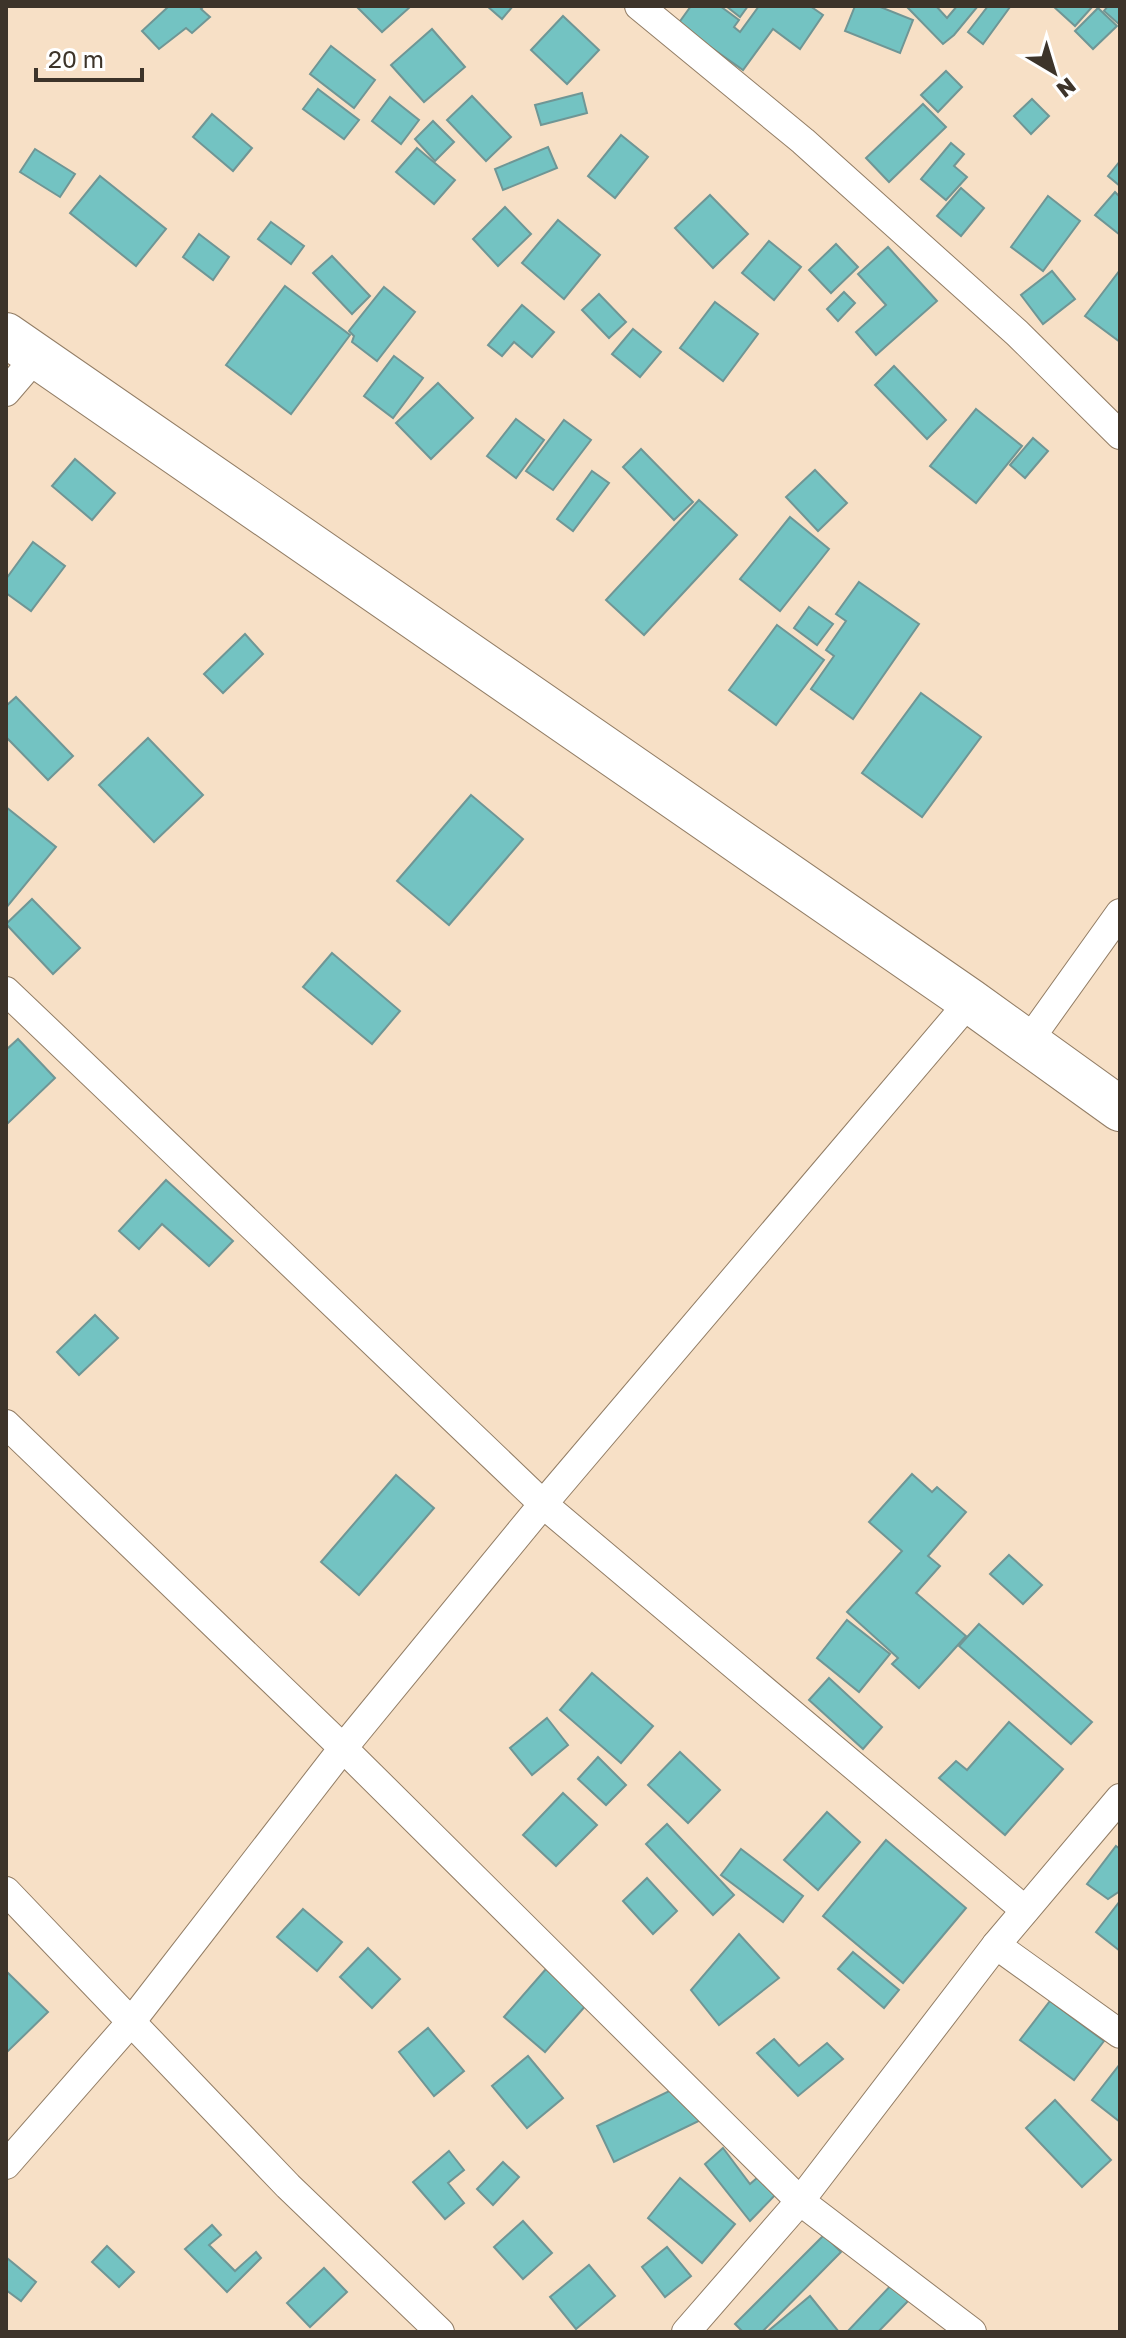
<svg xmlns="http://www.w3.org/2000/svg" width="1126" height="2338" viewBox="0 0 1126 2338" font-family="'Golos Text',sans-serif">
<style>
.building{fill:#73c3c2;stroke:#6f9695;stroke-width:2}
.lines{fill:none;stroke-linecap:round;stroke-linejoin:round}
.street-casing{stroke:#927d65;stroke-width:30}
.primary-casing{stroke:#927d65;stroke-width:46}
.street{stroke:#fff;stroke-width:28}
.primary{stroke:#fff;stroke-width:44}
</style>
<rect width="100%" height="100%" fill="#f7e0c6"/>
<g class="building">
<path d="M169,6H204L201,9L210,17L192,33L186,28L159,49L142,31Z"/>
<path d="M356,6H409L410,7L382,32Z"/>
<path d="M487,6H513L502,19Z"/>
<path d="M691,6H720L739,20L734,27L740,32L759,6H810L823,15L800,49L773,29L743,70L678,24Z"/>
<path d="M726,6H748L740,17Z"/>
<path d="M855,6H878L913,20L900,53L845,31Z"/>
<path d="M906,6H936L947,18L957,6H978L954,35L943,44Z"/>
<path d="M988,6L1010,7L983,44L968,32Z"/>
<path d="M1053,6H1093L1075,26Z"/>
<path d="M1108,6H1120V25L1104,11Z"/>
<path d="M1098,8L1117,26L1093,49L1075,31Z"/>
<path d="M563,16L599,50L567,84L531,50Z"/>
<path d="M432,29L465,67L424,102L391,65Z"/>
<path d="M331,46L375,80L354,108L310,74Z"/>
<path d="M946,71L962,87L938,112L921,95Z"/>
<path d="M318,89L359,120L344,139L303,109Z"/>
<path d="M582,93L587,113L541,125L535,105Z"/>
<path d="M472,96L511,137L486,161L447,120Z"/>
<path d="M390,97L419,120L401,144L372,121Z"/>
<path d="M1032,99L1049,116L1031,134L1014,116Z"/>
<path d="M923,104L946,127L889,182L866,158Z"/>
<path d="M212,114L252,148L233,171L193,137Z"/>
<path d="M433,121L454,142L435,161L415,139Z"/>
<path d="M621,135L648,157L615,198L588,176Z"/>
<path d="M951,143L964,154L954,166L967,177L946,200L921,179Z"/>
<path d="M548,147L557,168L503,190L495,169Z"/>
<path d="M417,148L455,180L434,204L396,172Z"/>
<path d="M35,149L75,174L60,197L20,172Z"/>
<path d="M1120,161V186L1108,176Z"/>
<path d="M100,176L166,229L136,266L70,213Z"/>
<path d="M961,188L984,208L961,236L937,216Z"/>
<path d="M1115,192L1120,197V235L1095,215Z"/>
<path d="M710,195L748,234L713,268L675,228Z"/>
<path d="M1048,196L1080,221L1043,271L1011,247Z"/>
<path d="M505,207L531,234L498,266L473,239Z"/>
<path d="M558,220L600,255L564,299L522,263Z"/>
<path d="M271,222L304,246L291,264L258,239Z"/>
<path d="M199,234L229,257L213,280L183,257Z"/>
<path d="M769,241L801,267L774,300L742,273Z"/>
<path d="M836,244L858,267L831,293L809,270Z"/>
<path d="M888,247L937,301L876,355L856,332L886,305L858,274Z"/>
<path d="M332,256L370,296L352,314L313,273Z"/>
<path d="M1120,270V342L1085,316Z"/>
<path d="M1052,271L1075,299L1043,324L1021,295Z"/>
<path d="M285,286L350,335L291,414L226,365Z"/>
<path d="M384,287L415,312L377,361L352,342L354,336L349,331Z"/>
<path d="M844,292L855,303L838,321L827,309Z"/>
<path d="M599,294L626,322L609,338L582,310Z"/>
<path d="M715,302L758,334L723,381L680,348Z"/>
<path d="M522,305L554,332L532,357L514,342L502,356L488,345Z"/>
<path d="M633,329L661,352L640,377L612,354Z"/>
<path d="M394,356L423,378L393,418L364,396Z"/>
<path d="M894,366L946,420L927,439L875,385Z"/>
<path d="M438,383L473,418L431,459L396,423Z"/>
<path d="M976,409L1022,446L976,503L930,466Z"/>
<path d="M516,419L544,440L516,478L487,456Z"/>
<path d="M564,420L591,440L553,490L526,471Z"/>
<path d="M1033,438L1048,451L1025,478L1010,465Z"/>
<path d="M641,449L693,502L674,520L623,467Z"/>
<path d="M75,459L115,493L92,520L52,486Z"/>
<path d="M815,470L847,503L818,531L786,497Z"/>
<path d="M592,471L609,483L573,531L557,519Z"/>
<path d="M699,500L737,535L644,635L606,600Z"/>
<path d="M790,517L829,549L780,611L740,579Z"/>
<path d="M33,542L65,566L31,611L6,593V579Z"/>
<path d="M859,582L919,624L853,719L811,689L834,656L826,650L846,621L836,614Z"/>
<path d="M809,607L833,624L817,645L794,628Z"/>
<path d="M777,625L824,660L776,725L729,690Z"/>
<path d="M245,634L263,654L223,693L204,674Z"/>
<path d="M921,693L981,737L922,817L862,773Z"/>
<path d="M16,697L73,756L48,780L6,737V706Z"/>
<path d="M148,738L203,795L154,842L99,785Z"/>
<path d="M471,795L523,839L449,925L397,881Z"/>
<path d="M6,807L56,847L6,908Z"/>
<path d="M32,899L80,948L53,974L6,924Z"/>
<path d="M332,953L400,1011L372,1044L303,987Z"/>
<path d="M18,1039L55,1078L6,1125V1050Z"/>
<path d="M166,1180L233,1241L209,1266L162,1224L139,1249L119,1231Z"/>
<path d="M95,1315L118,1338L79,1375L57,1352Z"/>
<path d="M912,1474L932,1492L937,1487L966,1512L928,1556L940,1566L916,1593L966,1636L919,1688L892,1664L898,1658L847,1612L902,1551L869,1522Z"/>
<path d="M396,1475L434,1508L359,1595L321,1562Z"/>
<path d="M1009,1555L1042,1585L1023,1604L990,1574Z"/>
<path d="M847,1620L890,1654L859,1692L817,1658Z"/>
<path d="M979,1624L1092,1722L1071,1744L959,1646Z"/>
<path d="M592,1673L653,1726L621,1763L560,1710Z"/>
<path d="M829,1678L882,1727L863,1749L809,1700Z"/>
<path d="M547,1718L568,1745L532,1775L510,1748Z"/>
<path d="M1009,1722L1063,1769L1005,1835L939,1778L956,1761L967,1770Z"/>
<path d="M680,1752L720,1790L688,1823L648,1785Z"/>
<path d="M598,1757L626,1785L606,1805L578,1779Z"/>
<path d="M563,1793L597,1825L556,1866L523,1835Z"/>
<path d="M827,1812L860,1842L818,1890L784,1860Z"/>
<path d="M667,1824L734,1895L713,1915L646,1844Z"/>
<path d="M886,1840L966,1908L903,1983L823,1916Z"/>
<path d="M1116,1846L1120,1849V1891L1108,1899L1087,1884Z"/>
<path d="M741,1849L803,1896L783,1922L721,1875Z"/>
<path d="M647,1878L677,1911L653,1934L623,1901Z"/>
<path d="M1120,1901V1951L1096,1932Z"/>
<path d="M303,1909L342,1942L317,1971L277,1937Z"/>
<path d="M739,1934L779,1978L719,2025L691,1990Z"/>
<path d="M368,1948L400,1979L372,2008L340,1977Z"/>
<path d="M853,1952L899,1990L884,2008L838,1969Z"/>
<path d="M546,1969L587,2004L545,2052L504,2017Z"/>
<path d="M6,1971L48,2012L6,2053Z"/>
<path d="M1050,2001L1104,2041L1074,2080L1020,2040Z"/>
<path d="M428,2028L464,2071L434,2096L399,2052Z"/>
<path d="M774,2039L799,2066L827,2043L843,2059L798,2096L757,2053Z"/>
<path d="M528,2056L563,2098L527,2128L492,2086Z"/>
<path d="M1120,2064V2122L1092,2100Z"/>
<path d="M692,2080L709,2116L614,2162L597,2126Z"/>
<path d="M1055,2100L1111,2160L1082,2187L1026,2128Z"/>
<path d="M723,2148L750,2184L765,2171L780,2190L750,2221L705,2164Z"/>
<path d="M449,2151L464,2170L448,2183L464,2203L445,2219L413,2182Z"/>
<path d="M503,2162L519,2177L493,2205L477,2189Z"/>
<path d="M680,2178L735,2224L702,2263L648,2218Z"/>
<path d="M523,2221L552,2253L523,2279L494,2247Z"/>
<path d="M212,2225L221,2235L209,2245L235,2271L256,2252L261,2258L227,2292L185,2249Z"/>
<path d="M824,2235L841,2252L762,2332H743L735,2324Z"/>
<path d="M107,2246L134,2272L119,2287L92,2262Z"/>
<path d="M667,2247L691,2276L665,2297L642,2267Z"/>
<path d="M7,2258L36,2282L21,2301L6,2290Z"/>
<path d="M589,2265L615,2296L576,2329L550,2297Z"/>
<path d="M324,2268L347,2292L310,2327L287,2303Z"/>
<path d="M895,2281L911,2298L878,2332H847Z"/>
<path d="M810,2296L839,2332H767Z"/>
</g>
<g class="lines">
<defs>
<g id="street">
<path d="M639,6L803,141L1017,333L1120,435"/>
<path d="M6,392L36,357"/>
<path d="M6,991L543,1504L1025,1910"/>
<path d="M1027,1043L1120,913"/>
<path d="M6,1424L343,1748L800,2201L972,2332"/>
<path d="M6,1891L288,2186L440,2332"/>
<path d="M996,1945L1120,2034"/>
<path d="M6,2165L131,2022L343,1748L543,1504L970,1001"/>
<path d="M686,2332L800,2201L996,1945L1120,1798"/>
</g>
<path id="primary" d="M6,335L970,1001L1120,1109"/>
</defs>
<use href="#street" class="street-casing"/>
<use href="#primary" class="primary-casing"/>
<use href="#street" class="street"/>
<use href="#primary" class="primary"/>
</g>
<rect width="1126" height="2338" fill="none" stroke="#3d342a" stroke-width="16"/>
<g transform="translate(1054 72) rotate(142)" stroke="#ffffff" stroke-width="6" paint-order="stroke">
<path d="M0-6L14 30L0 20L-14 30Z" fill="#3d342a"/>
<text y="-12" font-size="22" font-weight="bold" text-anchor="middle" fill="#3d342a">N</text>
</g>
<path d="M36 68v12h106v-12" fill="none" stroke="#3d342a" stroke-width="4"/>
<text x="48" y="68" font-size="24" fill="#3d342a" stroke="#ffffff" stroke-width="6" paint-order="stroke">20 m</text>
</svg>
